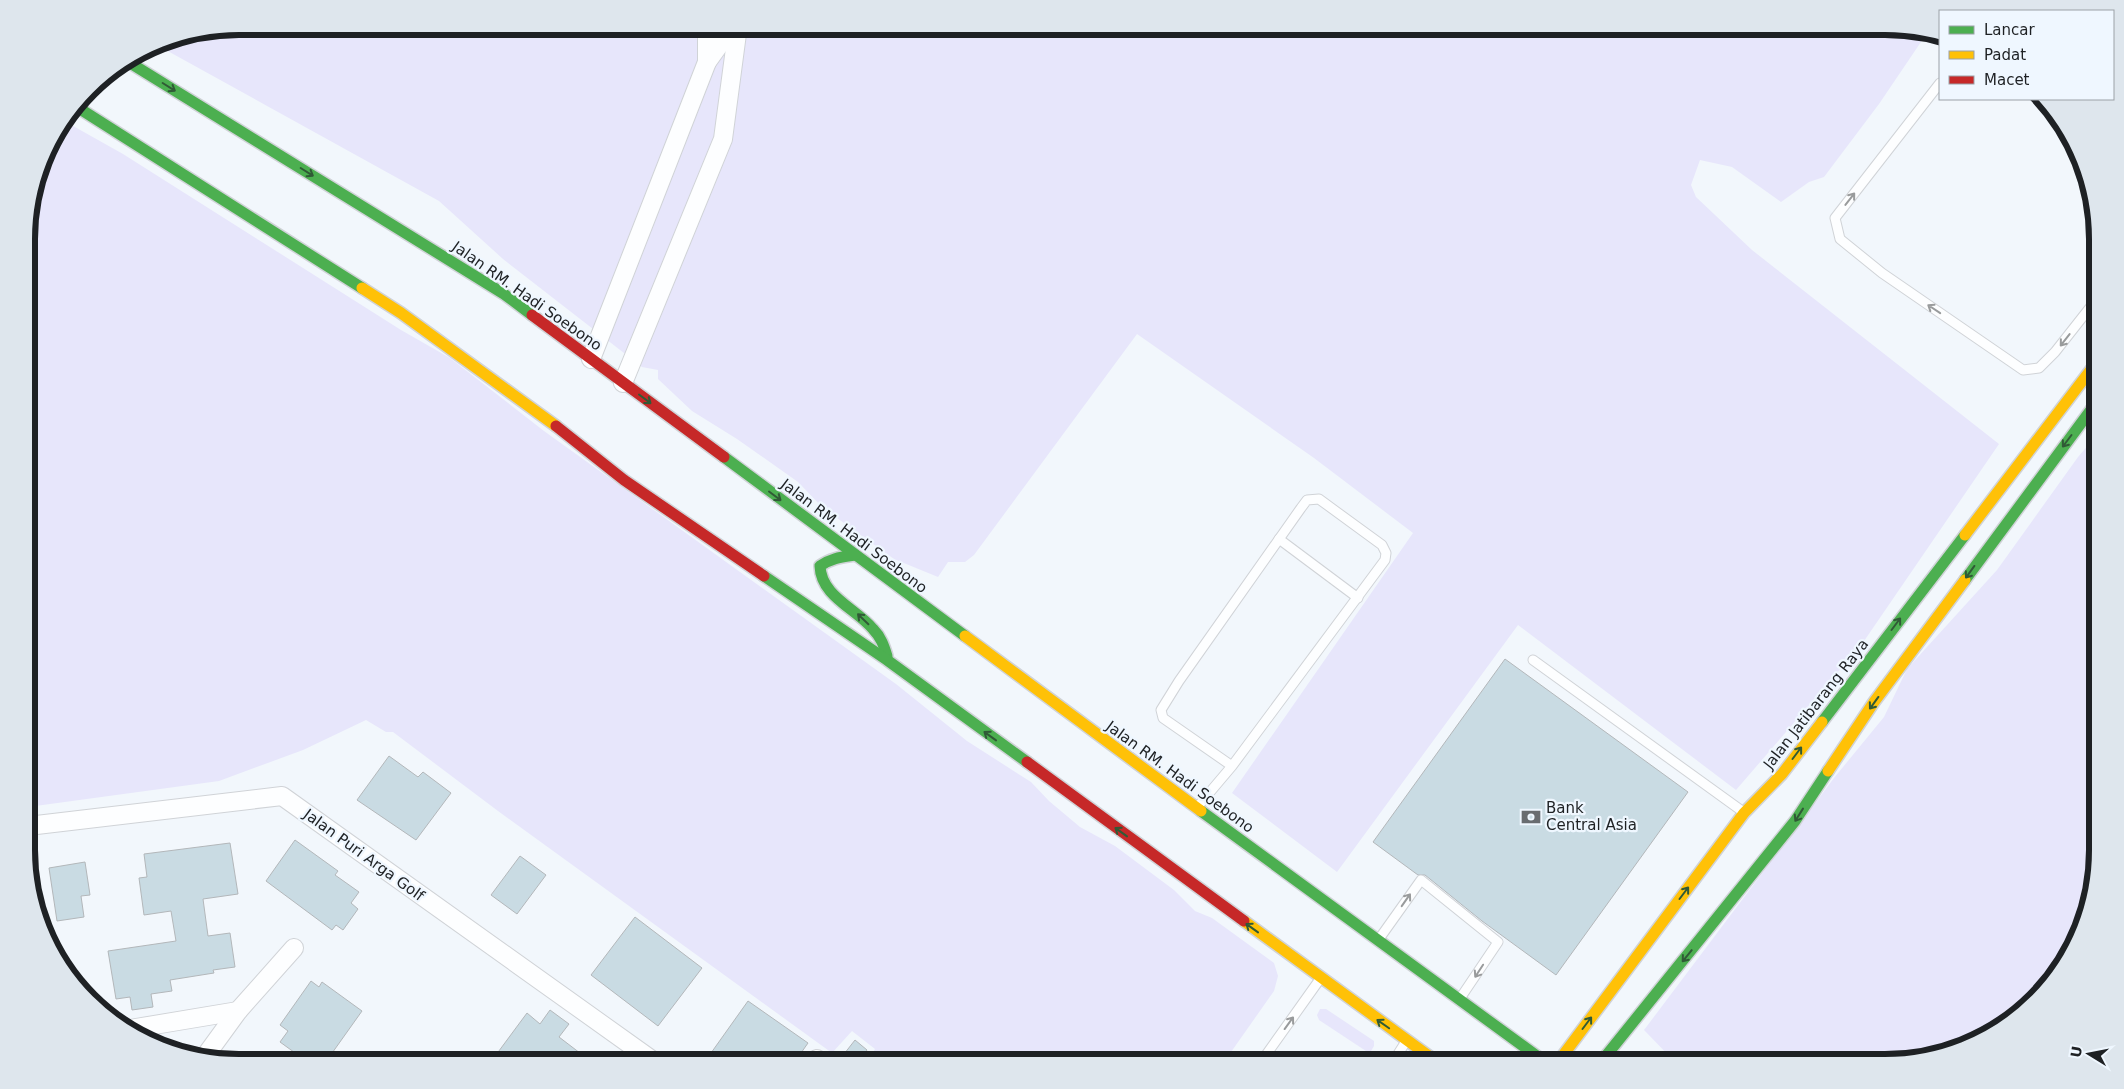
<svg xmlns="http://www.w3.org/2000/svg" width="2124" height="1089" viewBox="0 0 2124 1089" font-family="'DejaVu Sans',sans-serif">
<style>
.green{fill:#e7e6fb}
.building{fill:#c9dbe3;stroke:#b3b7ba}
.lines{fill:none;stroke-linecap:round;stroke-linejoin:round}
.lane-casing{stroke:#d0d3d7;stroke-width:11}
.street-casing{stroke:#d0d3d7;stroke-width:20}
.fast-casing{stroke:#d0d3d7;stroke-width:14}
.slow-casing{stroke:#d0d3d7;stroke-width:14}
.jam-casing{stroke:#d0d3d7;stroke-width:14}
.lane{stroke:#fdfeff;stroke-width:9}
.street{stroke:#fdfeff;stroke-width:18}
.fast{stroke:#4caf50;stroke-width:11}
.slow{stroke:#ffc107;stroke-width:11}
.jam{stroke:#c62828;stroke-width:11}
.oneway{stroke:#305a36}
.oneway2{stroke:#999b9c}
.labels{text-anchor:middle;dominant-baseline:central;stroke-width:4.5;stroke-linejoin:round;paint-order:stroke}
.street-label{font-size:15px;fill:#1e2124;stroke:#eff7ff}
.poi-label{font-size:15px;fill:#1e2124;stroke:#eff7ff;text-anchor:start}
.rim{fill:none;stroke:#1e2124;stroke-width:6}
</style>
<rect width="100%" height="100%" fill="#f2f7fc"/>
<g class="green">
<path d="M239,26H1885L1925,36L1879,104L1824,177L1809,182L1781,202L1732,167L1700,160L1691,185L1696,197L1752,250L1999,444L1862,644L1736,790L1518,625L1337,872L1232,793L1413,533L1314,458L1137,334L974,555L965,562H948L938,577L894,559L823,508L798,482L737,439L692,411L658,379V370L642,367L503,259L439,201L155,44Z"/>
<path d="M66,122L123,154L401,330L450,358L544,431L896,684L967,741L1031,782L1049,801L1080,827L1115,846L1174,890L1195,911L1212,918L1274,963L1278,976L1274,991L1224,1062L867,1063L875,1049L852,1031L832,1053L498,811L393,732H386L366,720L303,750L219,781L28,807L27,225L48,145Z"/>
<path d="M2097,435L2098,850L2076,944L2045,991L2003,1027L1953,1052L1899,1062H1675L1644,1030L1834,778L1884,717L1907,669L1997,570L2078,457Z"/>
<path d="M1320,1009H1326L1374,1041V1046L1371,1051H1366L1319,1020L1317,1015Z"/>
</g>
<g class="building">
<path d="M1505,659L1688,792L1556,975L1482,921L1425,875H1418L1373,842Z"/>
<path d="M389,756L418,777L423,772L451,793L416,840L357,800Z"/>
<path d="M295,840L338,871L335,875L359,892L351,903L358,909L343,930L336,925L332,930L266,881Z"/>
<path d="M230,843L238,894L203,899L208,936L230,933L235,967L213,970L214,973L170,980L172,991L151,994L153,1007L132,1010L130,997L116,999L108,951L176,941L171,911L144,915L139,878L147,877L144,854Z"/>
<path d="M520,856L546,875L517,914L491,895Z"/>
<path d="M85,862L90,895L81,896L84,917L57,921L49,868Z"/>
<path d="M635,917L702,968L658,1026L591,975Z"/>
<path d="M311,981L319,987L322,982L362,1011L325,1063H309L280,1042L288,1031L280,1025Z"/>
<path d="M748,1001L808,1043L794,1063H779L769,1055L764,1063H725L711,1053Z"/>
<path d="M550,1010L569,1024L559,1037L593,1063H490L527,1013L540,1024Z"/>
<path d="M855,1040L867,1050L858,1063H837Z"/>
</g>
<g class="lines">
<defs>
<g id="lane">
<path d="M1940,83L1835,218L1840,239L1882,273L2023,370L2039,368L2055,352L2092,305L2096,303"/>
<path d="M1279,539L1358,598"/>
<path d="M1533,660L1742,811"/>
<path d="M1199,805L1232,766L1385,560L1386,553L1382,545L1319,499L1307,500L1301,508L1179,681L1161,710L1163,718L1232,766"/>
<path d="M1379,939L1421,880L1498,942L1461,997"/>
<path d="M1261,1062L1320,979"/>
<path d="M1393,1062L1405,1043"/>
</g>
<g id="street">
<path d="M707,62L733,26"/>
<path d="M591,359L707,62V26"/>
<path d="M623,383L723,139L738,26"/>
<path d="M28,826L282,796L656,1063"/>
<path d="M130,1029L238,1011"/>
<path d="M206,1055L238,1011L294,948"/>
<path d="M814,1063L817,1059"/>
</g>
<g id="fast">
<path d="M127,61L504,294L532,315"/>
<path d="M77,107L362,288"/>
<path d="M724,457L965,636"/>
<path d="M855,555C842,557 831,558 820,566C821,596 855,608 873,629C881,637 884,646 887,656"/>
<path d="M764,576L887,660L1027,762"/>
<path d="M1965,580L2096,403"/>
<path d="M1822,722L1965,535"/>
<path d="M1201,811L1545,1062"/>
<path d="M1601,1062L1795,821L1828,771"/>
</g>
<g id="slow">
<path d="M362,288L401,313L556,426"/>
<path d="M1965,535L2096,363"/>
<path d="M965,636L1201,811"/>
<path d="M1828,771L1874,702L1965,580"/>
<path d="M1244,921L1437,1062"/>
<path d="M1558,1062L1744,813L1782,774L1822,722"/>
</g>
<g id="jam">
<path d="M532,315L724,457"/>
<path d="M556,426L624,480L764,576"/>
<path d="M1027,762L1244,921"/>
</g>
</defs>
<use href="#lane" class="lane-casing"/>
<use href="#street" class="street-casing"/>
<use href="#fast" class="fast-casing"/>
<use href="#slow" class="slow-casing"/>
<use href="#jam" class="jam-casing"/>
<use href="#lane" class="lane"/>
<use href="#street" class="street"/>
<use href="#fast" class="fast"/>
<use href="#slow" class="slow"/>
<use href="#jam" class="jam"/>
</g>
<defs><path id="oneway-shaft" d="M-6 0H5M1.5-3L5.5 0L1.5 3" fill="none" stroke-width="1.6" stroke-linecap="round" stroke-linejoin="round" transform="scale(1.25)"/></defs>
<g class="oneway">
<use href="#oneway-shaft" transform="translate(169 87) rotate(32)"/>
<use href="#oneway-shaft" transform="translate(307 172) rotate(32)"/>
<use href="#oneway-shaft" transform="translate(645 399) rotate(37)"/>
<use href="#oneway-shaft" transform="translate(2067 441) rotate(127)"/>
<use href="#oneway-shaft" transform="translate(775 496) rotate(37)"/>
<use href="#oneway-shaft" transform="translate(1970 572) rotate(126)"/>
<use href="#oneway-shaft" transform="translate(863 619) rotate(-136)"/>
<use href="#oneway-shaft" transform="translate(1896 624) rotate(-53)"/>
<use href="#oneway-shaft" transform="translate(1874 703) rotate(126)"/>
<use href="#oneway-shaft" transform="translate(990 736) rotate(-144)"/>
<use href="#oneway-shaft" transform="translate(1797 753) rotate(-53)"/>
<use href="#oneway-shaft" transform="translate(1799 815) rotate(122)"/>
<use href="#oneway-shaft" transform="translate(1121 832) rotate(-144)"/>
<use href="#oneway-shaft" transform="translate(1684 893) rotate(-53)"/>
<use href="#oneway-shaft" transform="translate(1252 928) rotate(-144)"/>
<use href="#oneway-shaft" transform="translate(1687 956) rotate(129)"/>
<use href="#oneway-shaft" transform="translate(1587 1023) rotate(-53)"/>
<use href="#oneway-shaft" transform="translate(1383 1024) rotate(-145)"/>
</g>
<g class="oneway2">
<use href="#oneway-shaft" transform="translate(1850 199) rotate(-52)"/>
<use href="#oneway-shaft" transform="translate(1934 309) rotate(-146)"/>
<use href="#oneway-shaft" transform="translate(2065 340) rotate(128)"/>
<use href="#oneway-shaft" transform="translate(1406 900) rotate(-55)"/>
<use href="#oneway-shaft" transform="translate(1479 971) rotate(123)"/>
<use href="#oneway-shaft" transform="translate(1289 1023) rotate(-54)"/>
</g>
<defs>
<symbol id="bank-bare" viewBox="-9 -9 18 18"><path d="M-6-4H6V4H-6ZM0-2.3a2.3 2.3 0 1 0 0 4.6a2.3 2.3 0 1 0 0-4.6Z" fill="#686c70" stroke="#eff7ff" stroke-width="2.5" paint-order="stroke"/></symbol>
</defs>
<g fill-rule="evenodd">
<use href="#bank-bare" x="1517" y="803" width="28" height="28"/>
</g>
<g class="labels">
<g class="street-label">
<text transform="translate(527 296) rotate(35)">Jalan RM. Hadi Soebono</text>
<text transform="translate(854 536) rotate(37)">Jalan RM. Hadi Soebono</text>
<text transform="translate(1816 704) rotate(-52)">Jalan Jatibarang Raya</text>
<text transform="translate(1180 777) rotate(36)">Jalan RM. Hadi Soebono</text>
<text transform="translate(364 855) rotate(36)">Jalan Puri Arga Golf</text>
</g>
<g class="poi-label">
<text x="1546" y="808">Bank<tspan x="1546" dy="17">Central Asia</tspan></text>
</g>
</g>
<path d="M0 0H2124V1089H0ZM239 35H1885A204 204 0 0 1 2089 239V850A204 204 0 0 1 1885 1054H239A204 204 0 0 1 35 850V239A204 204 0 0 1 239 35Z" fill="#dee6ed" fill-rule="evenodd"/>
<path class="rim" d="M239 35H1885A204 204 0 0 1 2089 239V850A204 204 0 0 1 1885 1054H239A204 204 0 0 1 35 850V239A204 204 0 0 1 239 35Z"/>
<rect x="1939" y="10" width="175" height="90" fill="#eff7ff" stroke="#9ba1a7"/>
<rect x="1949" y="26" width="25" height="8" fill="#4caf50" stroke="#9ba1a7"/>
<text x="1984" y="35" font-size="15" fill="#1e2124">Lancar</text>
<rect x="1949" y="51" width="25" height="8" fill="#ffc107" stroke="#9ba1a7"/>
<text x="1984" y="60" font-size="15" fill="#1e2124">Padat</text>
<rect x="1949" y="76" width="25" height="8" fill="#c62828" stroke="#9ba1a7"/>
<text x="1984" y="85" font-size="15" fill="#1e2124">Macet</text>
<g transform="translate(2089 1054) rotate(280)" stroke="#eff7ff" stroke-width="4" paint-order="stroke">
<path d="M0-4L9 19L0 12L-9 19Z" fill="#1e2124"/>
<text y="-8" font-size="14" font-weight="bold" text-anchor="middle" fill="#1e2124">U</text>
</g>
</svg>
